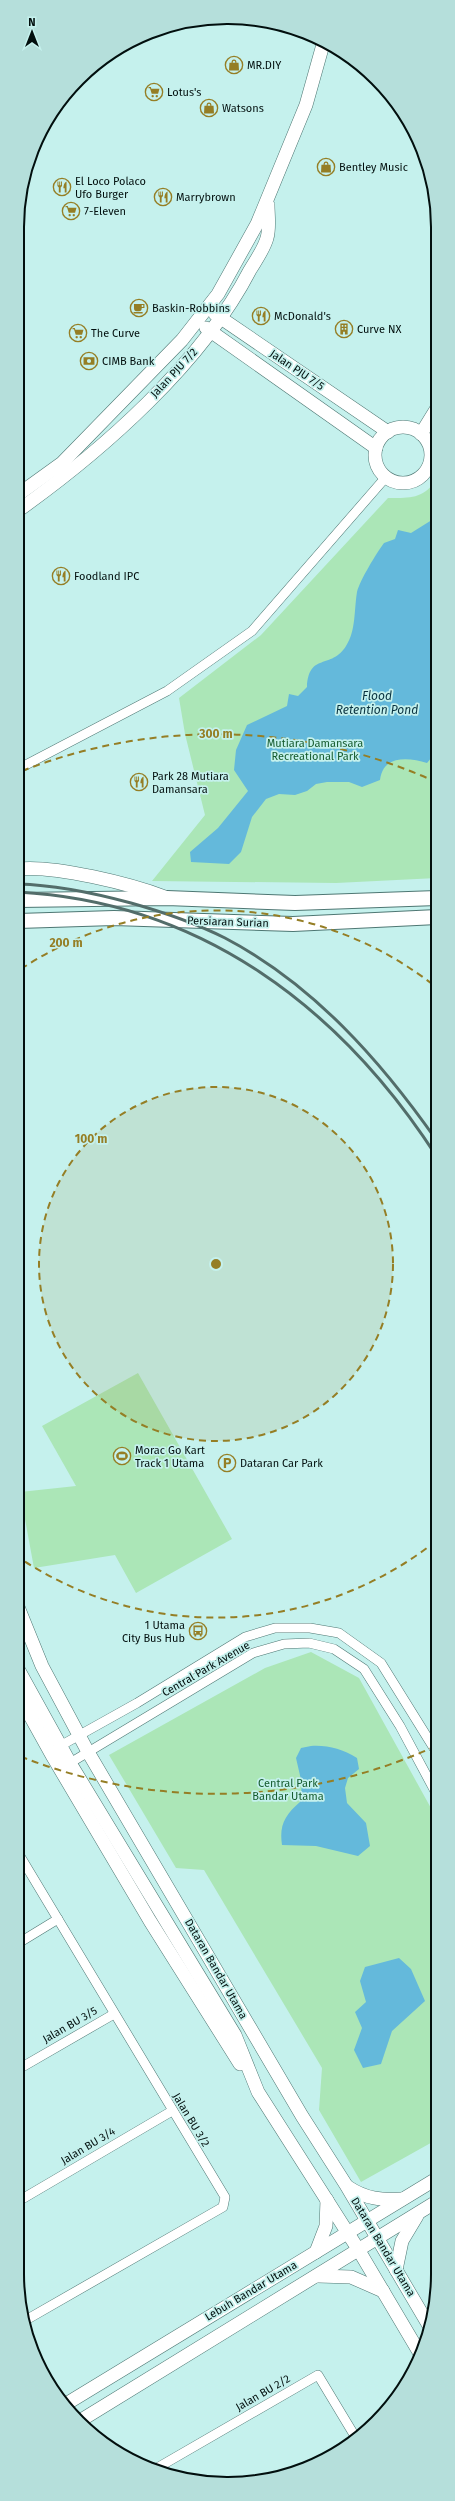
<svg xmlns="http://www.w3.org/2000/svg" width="455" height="2501" viewBox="0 0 455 2501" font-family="'Fira Sans',sans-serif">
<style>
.green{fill:#abe6b7}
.water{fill:#64b9db}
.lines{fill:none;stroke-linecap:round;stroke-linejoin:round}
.street-casing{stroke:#4e7773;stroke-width:10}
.secondary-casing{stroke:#4e7773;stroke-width:14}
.primary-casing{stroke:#4e7773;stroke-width:16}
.street{stroke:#fff;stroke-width:9}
.secondary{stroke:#fff;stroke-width:13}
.primary{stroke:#fff;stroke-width:14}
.rail{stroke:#536d6a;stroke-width:3}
.ring{fill:none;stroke:#957e25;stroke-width:2;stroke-dasharray:7 5}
.labels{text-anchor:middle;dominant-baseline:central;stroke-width:3.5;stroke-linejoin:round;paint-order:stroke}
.poi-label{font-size:11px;fill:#020f0e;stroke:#c5f1ed;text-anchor:start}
.street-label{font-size:11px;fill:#020f0e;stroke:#c5f1ed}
.park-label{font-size:11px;fill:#155b2e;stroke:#c5f1ed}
.water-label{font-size:12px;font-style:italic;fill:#093240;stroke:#c5f1ed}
.rim{fill:none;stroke:#020f0e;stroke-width:2}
.centre{fill:#957e25;stroke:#c5f1ed;stroke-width:2}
.ring-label{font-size:12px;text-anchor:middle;font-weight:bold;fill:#957e25;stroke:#c5f1ed;stroke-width:3.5;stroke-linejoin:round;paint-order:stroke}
</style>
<rect width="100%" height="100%" fill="#c5f1ed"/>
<g class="green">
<path d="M437,479V878L336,883L152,881L205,815L185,734L179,698L261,635L388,498C411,498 423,499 437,479Z"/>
<path d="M138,1373L232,1539L136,1593L115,1555L34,1568L20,1492L76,1486L42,1426Z"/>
<path d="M311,1652L359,1678L437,1819L436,2140L361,2182L319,2110L322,2068L204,1870L176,1868L109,1755L265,1668Z"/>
</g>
<g class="water">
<path d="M435,518H437V740L432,744V757L427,763C408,757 383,755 380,780L362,787L349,782H327L316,784L307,791L295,795L279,794L266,799L252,817L241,852L229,864L191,862L190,852L218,828L248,791L234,770L236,750L247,725L287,706L289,694L298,696L307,687C309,652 331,670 346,646C356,631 354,610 357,592C360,580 376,554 384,543L395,539L398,530L411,533Z"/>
<path d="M311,1746C328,1745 342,1749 357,1758L359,1769L348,1778L345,1788L347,1803L366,1823L370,1846L358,1856L316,1846L282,1845C279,1825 285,1815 300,1802L302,1784L296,1758L301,1748Z"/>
<path d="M399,1958L411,1969L425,2001L392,2031L381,2064L363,2068L354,2050L362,2028L355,2012L366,2002L360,1981L365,1967Z"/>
</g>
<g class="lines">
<defs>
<g id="street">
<path d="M18,769L167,691L252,631L386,477"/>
<path d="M60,1746L137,1703L245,1637L275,1628H310L339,1633L381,1663L437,1753"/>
<path d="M70,1763L253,1653L284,1644L309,1643L334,1649L364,1669L400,1726L437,1795"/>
<path d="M17,1851L225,2197L223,2207L26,2320"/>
<path d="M17,1944L58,1919"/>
<path d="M17,2070L114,2014"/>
<path d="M17,2202L172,2111"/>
<path d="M157,2468L318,2375L356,2438"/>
</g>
<g id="secondary">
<path d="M215,314L388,432"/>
<path d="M206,328L376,448"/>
<circle cx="403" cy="455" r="28"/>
<path d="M421,434L437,408"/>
<path d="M19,494L62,463L182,340L218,294L257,224L306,105L324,41"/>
<path d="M19,510C103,450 202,363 250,270C256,260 264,249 267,238C270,228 268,215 268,205"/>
<path d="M18,869C55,865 131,884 165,897"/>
<path d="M18,1607L42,1666L88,1752L302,2116L346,2185L428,2324"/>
<path d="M18,1669L70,1763L235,2035L258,2092L358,2249L419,2352"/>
<path d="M26,1691L28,1712L53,1757L150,1921L240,2064"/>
<path d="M348,2187C366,2199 381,2200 402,2199"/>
<path d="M316,2252L326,2226L327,2200"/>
<path d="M396,2270L402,2241L417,2216"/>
<path d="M318,2276L351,2277L383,2291"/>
<path d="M66,2404L436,2179"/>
<path d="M78,2422L436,2202"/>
</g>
<g id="primary">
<path d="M18,900L167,898L295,903L437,898"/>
<path d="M18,921L114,918L293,924L437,917"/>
</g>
</defs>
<use href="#street" class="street-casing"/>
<use href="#secondary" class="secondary-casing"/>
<use href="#primary" class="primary-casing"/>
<use href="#street" class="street"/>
<use href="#secondary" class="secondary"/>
<use href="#primary" class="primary"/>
<g class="rail">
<path d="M18,884C57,885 94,893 131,903C163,912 195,923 225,938C313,984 381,1061 437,1141"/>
<path d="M18,892C201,902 340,1007 437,1157"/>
</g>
</g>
<circle cx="216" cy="1264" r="177" fill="#957e25" fill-opacity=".12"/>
<g class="ring">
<circle cx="216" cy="1264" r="177"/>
<path d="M436 1541A354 354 0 0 1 18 1557M21 969A354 354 0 0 1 436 987"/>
<path d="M436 1746A530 530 0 0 1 17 1755M22 771A530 530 0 0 1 436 782"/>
</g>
<defs>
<symbol id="shop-ring" viewBox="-11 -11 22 22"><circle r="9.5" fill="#c5f1ed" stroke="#957e25" stroke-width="1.5"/><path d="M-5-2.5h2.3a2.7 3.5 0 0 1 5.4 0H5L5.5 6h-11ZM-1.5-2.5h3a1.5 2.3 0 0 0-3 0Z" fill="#957e25"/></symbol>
<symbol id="supermarket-ring" viewBox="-11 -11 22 22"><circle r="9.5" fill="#c5f1ed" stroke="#957e25" stroke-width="1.5"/><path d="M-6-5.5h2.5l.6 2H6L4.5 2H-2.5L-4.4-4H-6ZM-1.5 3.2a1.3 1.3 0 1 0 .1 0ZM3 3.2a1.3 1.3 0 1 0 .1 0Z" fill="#957e25"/></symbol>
<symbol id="restaurant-ring" viewBox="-11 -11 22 22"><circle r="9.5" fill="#c5f1ed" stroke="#957e25" stroke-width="1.5"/><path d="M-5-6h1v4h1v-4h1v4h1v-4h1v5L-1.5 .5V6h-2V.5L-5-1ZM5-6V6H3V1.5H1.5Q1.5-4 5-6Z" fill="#957e25"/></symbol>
<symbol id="cafe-ring" viewBox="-11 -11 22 22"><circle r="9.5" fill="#c5f1ed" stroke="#957e25" stroke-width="1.5"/><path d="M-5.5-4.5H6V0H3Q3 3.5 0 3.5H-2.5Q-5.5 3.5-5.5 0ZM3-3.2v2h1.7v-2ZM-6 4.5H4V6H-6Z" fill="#957e25"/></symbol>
<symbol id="building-ring" viewBox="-11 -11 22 22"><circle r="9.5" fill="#c5f1ed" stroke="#957e25" stroke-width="1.5"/><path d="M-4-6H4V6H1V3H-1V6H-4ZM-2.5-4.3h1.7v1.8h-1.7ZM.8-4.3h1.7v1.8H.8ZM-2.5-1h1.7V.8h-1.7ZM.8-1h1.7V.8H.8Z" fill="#957e25"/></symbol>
<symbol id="bank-ring" viewBox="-11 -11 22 22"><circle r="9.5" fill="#c5f1ed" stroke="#957e25" stroke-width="1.5"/><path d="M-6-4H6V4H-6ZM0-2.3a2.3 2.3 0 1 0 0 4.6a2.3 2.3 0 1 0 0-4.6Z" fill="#957e25"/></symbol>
<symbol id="stadium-ring" viewBox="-11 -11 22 22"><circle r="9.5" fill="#c5f1ed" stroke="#957e25" stroke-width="1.5"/><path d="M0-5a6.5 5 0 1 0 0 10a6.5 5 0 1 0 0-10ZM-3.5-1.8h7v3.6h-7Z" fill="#957e25"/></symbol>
<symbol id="parking-ring" viewBox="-11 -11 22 22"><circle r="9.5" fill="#c5f1ed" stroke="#957e25" stroke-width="1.5"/><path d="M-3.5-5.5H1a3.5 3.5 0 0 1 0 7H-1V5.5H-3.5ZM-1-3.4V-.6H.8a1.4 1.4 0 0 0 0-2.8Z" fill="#957e25"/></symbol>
<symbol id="bus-ring" viewBox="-11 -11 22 22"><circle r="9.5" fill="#c5f1ed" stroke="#957e25" stroke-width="1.5"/><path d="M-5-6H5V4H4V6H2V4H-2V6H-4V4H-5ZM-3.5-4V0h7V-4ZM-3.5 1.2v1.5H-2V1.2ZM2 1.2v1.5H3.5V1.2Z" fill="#957e25"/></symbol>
</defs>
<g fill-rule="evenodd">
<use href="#shop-ring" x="224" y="55" width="20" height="20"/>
<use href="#supermarket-ring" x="144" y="82" width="20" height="20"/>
<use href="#shop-ring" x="199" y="98" width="20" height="20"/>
<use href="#shop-ring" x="316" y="157" width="20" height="20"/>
<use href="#restaurant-ring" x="52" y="177" width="20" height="20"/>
<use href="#restaurant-ring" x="153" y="187" width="20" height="20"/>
<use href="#supermarket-ring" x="61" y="201" width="20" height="20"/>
<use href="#cafe-ring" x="129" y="298" width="20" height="20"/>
<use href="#restaurant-ring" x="251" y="306" width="20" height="20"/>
<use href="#building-ring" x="334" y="319" width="20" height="20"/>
<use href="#supermarket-ring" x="68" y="323" width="20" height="20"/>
<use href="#bank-ring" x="79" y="351" width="20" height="20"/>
<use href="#restaurant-ring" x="51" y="566" width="20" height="20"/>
<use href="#restaurant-ring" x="129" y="772" width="20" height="20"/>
<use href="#stadium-ring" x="112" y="1446" width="20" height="20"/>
<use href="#parking-ring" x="217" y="1453" width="20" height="20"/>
<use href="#bus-ring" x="188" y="1621" width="20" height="20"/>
</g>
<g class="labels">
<g class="poi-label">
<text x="247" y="65">MR.DIY</text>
<text x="167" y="92">Lotus's</text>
<text x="222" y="108">Watsons</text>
<text x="339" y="167">Bentley Music</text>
<text x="75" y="181">El Loco Polaco<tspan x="75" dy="13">Ufo Burger</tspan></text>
<text x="176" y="197">Marrybrown</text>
<text x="84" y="211">7-Eleven</text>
<text x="152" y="308">Baskin-Robbins</text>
<text x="274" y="316">McDonald's</text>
<text x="357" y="329">Curve NX</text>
<text x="91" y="333">The Curve</text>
<text x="102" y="361">CIMB Bank</text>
<text x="74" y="576">Foodland IPC</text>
<text x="152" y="776">Park 28 Mutiara<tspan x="152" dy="13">Damansara</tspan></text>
<text x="135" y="1450">Morac Go Kart<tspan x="135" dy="13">Track 1 Utama</tspan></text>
<text x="240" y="1463">Dataran Car Park</text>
<text x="185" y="1625" text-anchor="end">1 Utama<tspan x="185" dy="13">City Bus Hub</tspan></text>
</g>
<g class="street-label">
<text transform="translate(297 370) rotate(34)">Jalan PJU 7/5</text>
<text transform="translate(174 373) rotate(-47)">Jalan PJU 7/2</text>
<text transform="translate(228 922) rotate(2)">Persiaran Surian</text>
<text transform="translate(206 1669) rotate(-30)">Central Park Avenue</text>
<text transform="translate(216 1969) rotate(60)">Dataran Bandar Utama</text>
<text transform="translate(70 2025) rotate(-30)">Jalan BU 3/5</text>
<text transform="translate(191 2120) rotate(59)">Jalan BU 3/2</text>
<text transform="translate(88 2146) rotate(-31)">Jalan BU 3/4</text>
<text transform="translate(383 2247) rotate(59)">Dataran Bandar Utama</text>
<text transform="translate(251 2291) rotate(-31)">Lebuh Bandar Utama</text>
<text transform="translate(263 2393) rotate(-30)">Jalan BU 2/2</text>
</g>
<g class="park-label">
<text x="315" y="743">Mutiara Damansara<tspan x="315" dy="13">Recreational Park</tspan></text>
<text x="288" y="1783">Central Park<tspan x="288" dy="13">Bandar Utama</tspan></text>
</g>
<g class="water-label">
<text x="377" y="696">Flood<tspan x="377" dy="14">Retention Pond</tspan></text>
</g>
</g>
<path d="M0 0H455V2501H0ZM227 24H228A203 203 0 0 1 431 227V2274A203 203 0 0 1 228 2477H227A203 203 0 0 1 24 2274V227A203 203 0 0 1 227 24Z" fill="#b5dfdb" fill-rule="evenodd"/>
<path class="rim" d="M227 24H228A203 203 0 0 1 431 227V2274A203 203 0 0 1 228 2477H227A203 203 0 0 1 24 2274V227A203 203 0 0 1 227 24Z"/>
<circle cx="216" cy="1264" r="6" class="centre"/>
<g class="ring-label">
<text x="216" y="738">300 m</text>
<text x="66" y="947">200 m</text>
<text x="91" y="1143">100 m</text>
</g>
<g transform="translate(32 32)" stroke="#c5f1ed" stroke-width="3" paint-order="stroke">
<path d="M0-3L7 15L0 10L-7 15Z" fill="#020f0e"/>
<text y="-6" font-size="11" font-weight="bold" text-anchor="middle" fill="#020f0e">N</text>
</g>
</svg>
